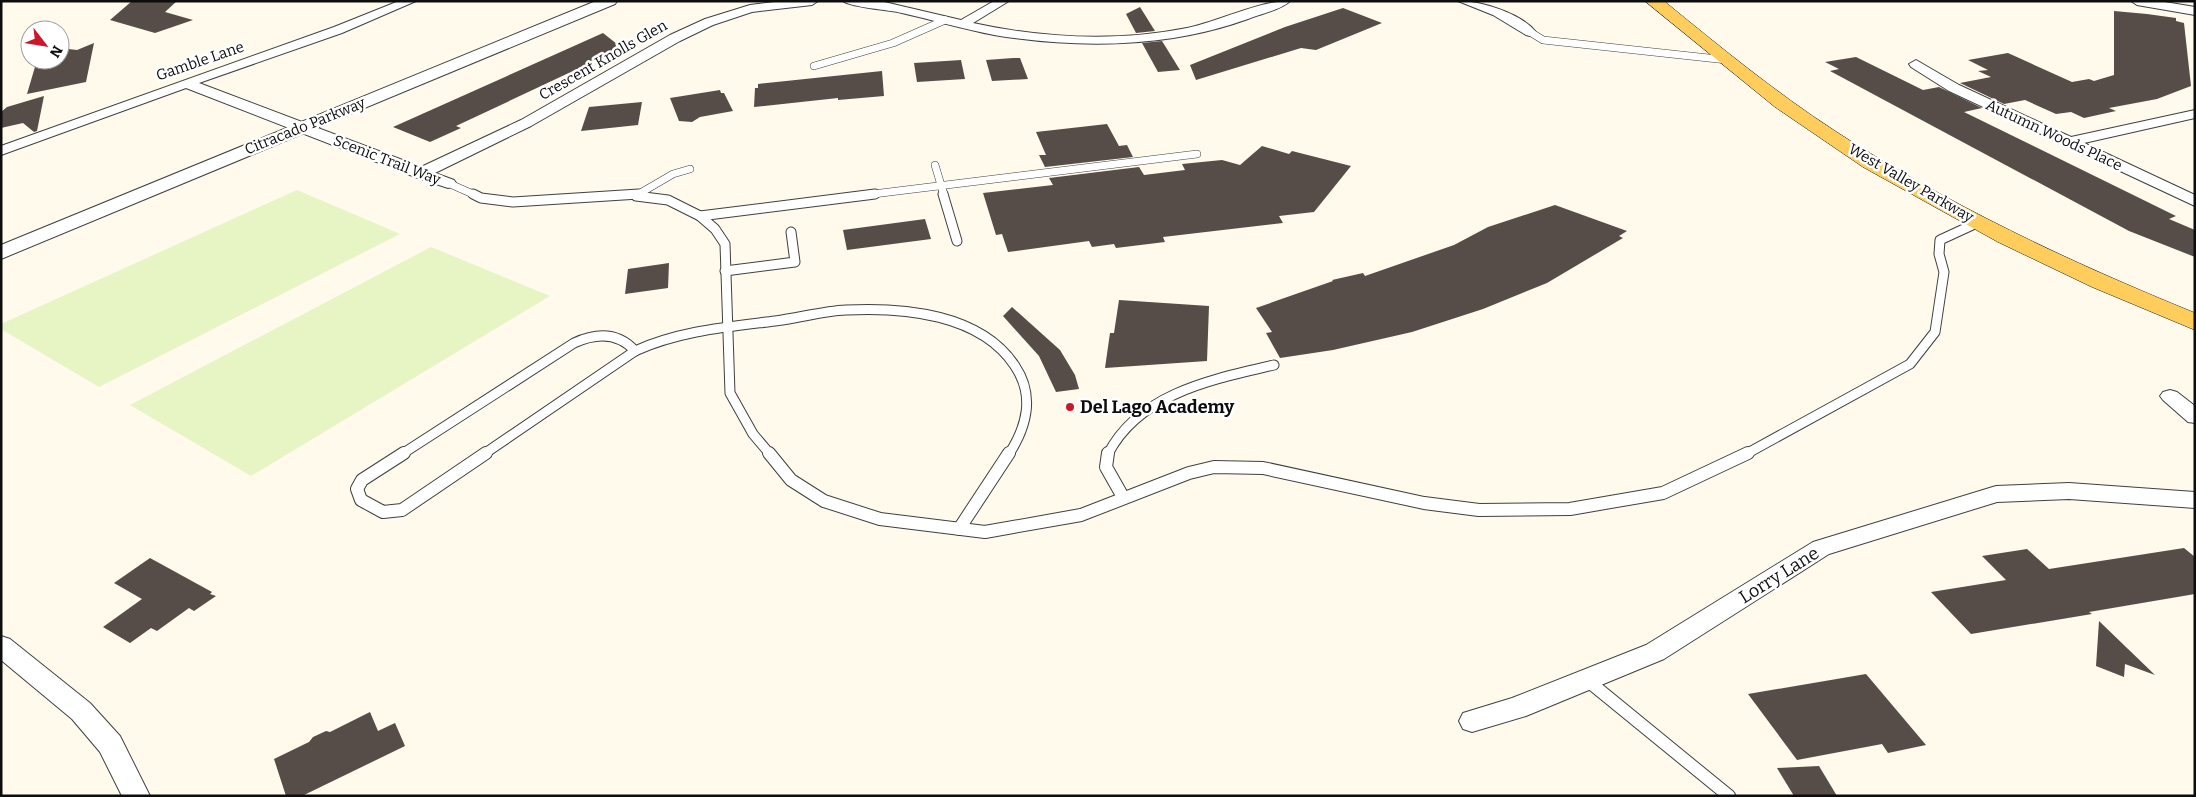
<svg xmlns="http://www.w3.org/2000/svg" width="2196" height="797" viewBox="0 0 2196 797" font-family="Bitter,serif">
<style>
.pitch{fill:#e7f4c4}
.building{fill:#574d48}
.lines{fill:none;stroke-linecap:round;stroke-linejoin:round}
.service-far2-casing{stroke:#404040;stroke-width:8}
.service-far1-casing{stroke:#404040;stroke-width:11}
.service-casing{stroke:#404040;stroke-width:14}
.minor-casing{stroke:#404040;stroke-width:2}
.tertiary-casing{stroke:#404040;stroke-width:2}
.primary-casing{stroke:#1e1e1e;stroke-width:1}
.service-far2{stroke:#fff;stroke-width:7}
.service-far1{stroke:#fff;stroke-width:9}
.service{stroke:#fff;stroke-width:12}
.minor{fill:#fff;fill-rule:evenodd}
.tertiary{fill:#fff;fill-rule:evenodd}
.primary{fill:#ffcd5c;fill-rule:evenodd}
.poi-dot{fill:#cc162a;stroke:#fff;stroke-width:2}
.labels{text-anchor:middle;dominant-baseline:central;stroke-width:5;stroke-linejoin:round;paint-order:stroke}
.far-street-label{font-size:15px;fill:#0d0d0d;stroke:#fff}
.poi-label{font-size:18px;font-weight:bold;fill:#0d0d0d;stroke:#fff;text-anchor:start}
.street-label{font-size:18px;fill:#0d0d0d;stroke:#fff}
</style>
<rect width="100%" height="100%" fill="#fffaec"/>
<g class="pitch">
<path d="M297,190L400,234L99,387L1,329V324Z"/>
<path d="M431,247L550,296L251,476L130,405Z"/>
</g>
<g class="building">
<path d="M132,1H177L165,12L193,20L155,33L110,20Z"/>
<path d="M1140,7L1155,31L1136,33L1126,14Z"/>
<path d="M1343,8L1382,23L1316,50L1301,48L1196,80L1190,65L1285,27Z"/>
<path d="M2114,11L2147,14L2176,18V21L2184,23L2191,86L2157,99L2109,108L2116,111L2084,118L2071,112L2056,114L2025,100L2004,104L1960,83L1991,77L1978,71L1988,70L1968,60L2008,53L2072,82L2089,79L2094,81L2114,75Z"/>
<path d="M603,33L622,48L456,126L461,128L430,142L393,127Z"/>
<path d="M1162,41L1180,70L1158,72L1142,43Z"/>
<path d="M94,43L86,82L27,94L37,60H60V48L77,50Z"/>
<path d="M1856,57L1923,90L1939,87L1982,108L1964,112L2176,216L2169,219L2195,230V257L2129,231L1830,71L1839,69L1825,62Z"/>
<path d="M1013,58H1020L1028,79L992,81L986,60Z"/>
<path d="M961,60L965,79L917,82L914,63Z"/>
<path d="M882,71L884,96L838,100V98L754,107L755,88H758V84Z"/>
<path d="M720,90L721,93H724L733,111L700,117L692,122L679,121L670,98Z"/>
<path d="M44,96L37,131L34,132L23,123L1,128V112L7,107Z"/>
<path d="M642,102L638,125L581,131L589,107Z"/>
<path d="M1107,124L1119,146L1127,145L1133,157L1045,167L1039,155H1046L1036,132Z"/>
<path d="M1262,146L1289,154L1292,151L1351,166L1314,212L1279,216L1283,223L1163,237L1165,242L1116,248L1114,244L1092,247L1089,241L1008,252L1002,234L996,235L983,193L1053,185L1049,178L1139,167L1144,175L1185,170L1182,164L1222,160L1240,165Z"/>
<path d="M1555,205L1627,231L1619,236L1623,238L1547,283L1483,309L1412,332L1333,350L1280,358L1266,333L1272,332L1256,308L1333,281L1332,280L1363,273L1365,276L1454,245L1488,227Z"/>
<path d="M925,219L931,239L847,250L843,230Z"/>
<path d="M669,263L668,288L625,294L628,269Z"/>
<path d="M1119,300L1209,306L1207,361L1105,368L1110,333H1114Z"/>
<path d="M1012,307L1060,350L1075,375L1079,389L1056,392L1039,356L1003,316Z"/>
<path d="M2184,548L2195,557V594L2089,612L2092,614L1971,634L1931,592L2006,580L1982,556L2027,549L2049,569Z"/>
<path d="M150,558L212,592L210,594L216,596L194,611L189,608L157,631L151,628L130,643L103,627L142,599L114,583Z"/>
<path d="M2099,621L2155,675L2125,664L2124,677L2096,666Z"/>
<path d="M1866,674L1926,745L1888,753L1882,744L1797,760L1748,694Z"/>
<path d="M370,712L378,731L395,723L405,746L302,796H286L274,759L309,742L313,737L326,731L330,732Z"/>
<path d="M1819,766L1837,796H1794L1777,768Z"/>
</g>
<g class="lines">
<defs>
<g id="service-far2">
<path d="M1530,32L1543,40L1727,60"/>
<path d="M814,66L893,43L945,20"/>
<path d="M935,165L944,195"/>
<path d="M448,183L475,195"/>
<path d="M637,195L673,174L690,169"/>
<path d="M865,195L1197,154"/>
</g>
<g id="service-far1">
<path d="M473,194L481,198L513,202L639,194"/>
<path d="M943,194L957,241"/>
<path d="M636,196L668,200L700,216L875,194"/>
<path d="M700,216L715,229L725,244L730,393L753,434L770,454"/>
<path d="M725,271L795,262L791,232"/>
<path d="M635,351C679,331 727,327 775,321C799,318 823,311 846,310C904,307 981,314 1015,366C1035,396 1027,426 1009,454"/>
<path d="M402,454L574,343C596,333 618,332 635,351"/>
<path d="M484,454L635,351"/>
<path d="M1108,454C1139,393 1214,379 1274,365"/>
<path d="M1746,454L1910,364L1935,332L1944,272L1939,254L1940,240L1979,222"/>
</g>
<g id="service">
<path d="M404,453L362,480L357,489L361,500L383,512L402,510L486,453"/>
<path d="M769,453L791,480L824,501L880,519L985,532L1081,515L1189,473L1214,467L1263,468L1424,503L1479,510L1570,509L1663,493L1748,453"/>
<path d="M1108,453L1106,467L1123,497"/>
<path d="M959,529L1009,453"/>
<path d="M1587,680L1729,796"/>
</g>
<g id="minor">
<path d="M399,1H416L342,33L199,83L421,167L521,120L670,35L705,19L750,5L782,1H818L812,5L752,12L713,25L680,41L531,126L435,173L454,180L456,183L454,186L448,188L415,177L186,88L1,155V146L334,27Z"/>
<path d="M843,1H880L961,20L994,1H1009L973,23C1042,38 1117,42 1187,28C1221,21 1257,1 1290,1C1281,10 1260,14 1248,19C1168,48 1078,49 994,35C963,29 933,20 902,13C890,10 849,7 843,1Z"/>
<path d="M1458,1C1481,1 1521,13 1536,32L1530,36L1526,35L1493,15Z"/>
<path d="M2131,1H2159L2195,7V15L2137,5Z"/>
<path d="M1916,60L1959,85L2071,137L2195,110V118L2084,143L2195,195V206L1949,91L1911,67L1909,64Z"/>
<path d="M2170,390L2177,392L2195,406V423L2188,422L2163,400L2160,396L2163,392Z"/>
<path d="M2069,483L2195,492V508L2069,499L1997,502L1829,554L1664,659L1526,716L1472,732L1463,729L1459,721L1463,713L1512,698L1646,645L1813,542L1996,486Z"/>
<path d="M1,636L10,639L90,703L120,736L150,796H122L100,752L72,719L1,660Z"/>
</g>
<path id="tertiary" d="M596,1H617L615,4L1,259V245Z"/>
<path id="primary" d="M1645,1H1664C1719,46 1775,92 1835,131C1948,205 2070,262 2195,313V330L2092,287L1998,242L1863,167L1775,107Z"/>
</defs>
<use href="#service-far2" class="service-far2-casing"/>
<use href="#service-far1" class="service-far1-casing"/>
<use href="#service" class="service-casing"/>
<use href="#minor" class="minor-casing"/>
<use href="#tertiary" class="tertiary-casing"/>
<use href="#primary" class="primary-casing"/>
<use href="#service-far2" class="service-far2"/>
<use href="#service-far1" class="service-far1"/>
<use href="#service" class="service"/>
<use href="#minor" class="minor"/>
<use href="#tertiary" class="tertiary"/>
<use href="#primary" class="primary"/>
</g>
<circle class="poi-dot" cx="1070" cy="407" r="5"/>
<g class="labels">
<g class="far-street-label">
<text transform="translate(603 60) rotate(-30)">Crescent Knolls Glen</text>
<text transform="translate(200 61) rotate(-19)">Gamble Lane</text>
<text transform="translate(305 126) rotate(-22)">Citracado Parkway</text>
<text transform="translate(2054 135) rotate(25)">Autumn Woods Place</text>
<text transform="translate(387 160) rotate(21)">Scenic Trail Way</text>
<text transform="translate(1911 183) rotate(30)">West Valley Parkway</text>
</g>
<g class="poi-label">
<text x="1080" y="407">Del Lago Academy</text>
</g>
<g class="street-label">
<text transform="translate(1779 575) rotate(-32)">Lorry Lane</text>
</g>
</g>
<rect width="2196" height="797" fill="none" stroke="#0d0d0d" stroke-width="5"/>
<g transform="translate(45 45) rotate(121)"><circle r="24" fill="#ffffff" stroke="#9e9e9e"/>
<path d="M0-4L9 19L0 12L-9 19Z" fill="#cc162a"/>
<text y="-8" font-size="14" font-weight="bold" text-anchor="middle" fill="#0d0d0d">N</text>
</g>
</svg>
